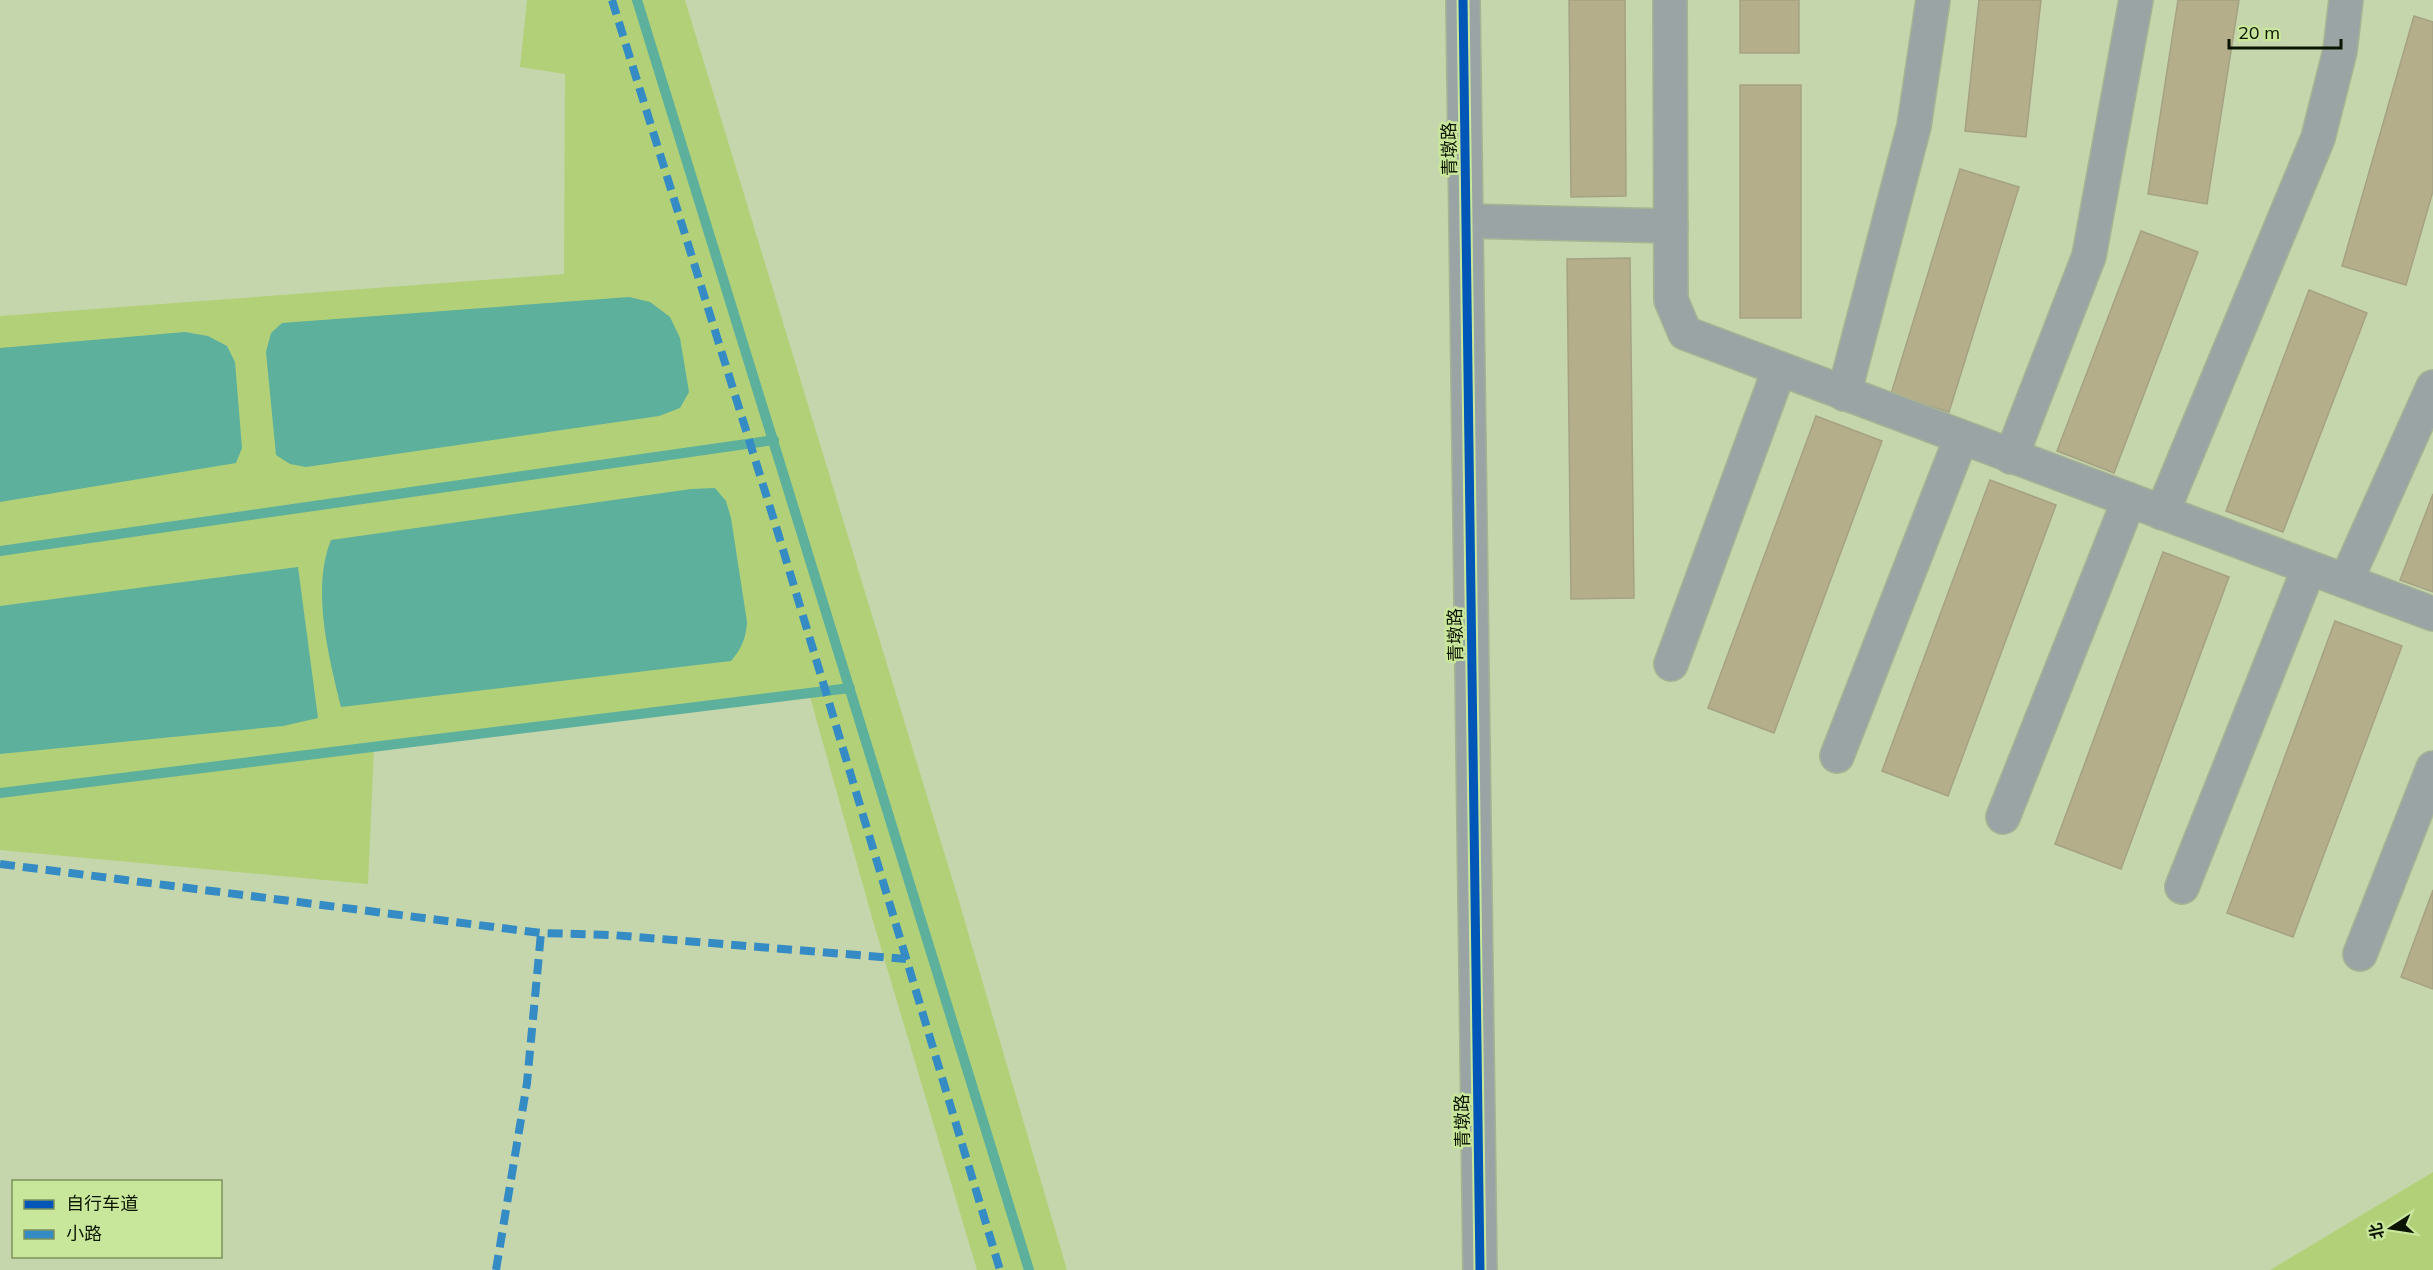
<svg xmlns="http://www.w3.org/2000/svg" width="2433" height="1270" viewBox="0 0 2433 1270" font-family="Mulish,'Noto Sans SC',sans-serif">
<style>
.green{fill:#b2d078}
.water{fill:#5cb09c}
.lines{fill:none;stroke-linecap:round;stroke-linejoin:round}
.stream{stroke:#5cb09c;stroke-width:10}
.building{fill:#b5ae8b;stroke:#a5a283;stroke-width:1.5}
.minor-casing{stroke:#a7b494;stroke-width:36}
.minor{stroke:#9aa4a4;stroke-width:33}
.quiet{stroke:#358bc4;stroke-width:8;stroke-dasharray:15 8;stroke-linecap:butt}
.cycleway-casing{stroke:#c9e79b;stroke-width:13}
.cycleway{stroke:#0057b8;stroke-width:9}
.labels{text-anchor:middle;dominant-baseline:central;stroke-width:5;stroke-linejoin:round;paint-order:stroke}
.street-label{font-size:18px;fill:#0b1400;stroke:#c9e79b}
</style>
<rect width="100%" height="100%" fill="#c6d6ac"/>
<g class="green">
<path d="M527,0H685L958,898L1067,1270H977L873,921L810,697L374,748L368,884L0,850V316L564,274L565,74L520,67Z"/>
<path d="M2433,1172V1270H2270Z"/>
</g>
<g class="water">
<path d="M629,297L650,302L670,317L680,338L689,392L680,408L659,416L306,467L290,464L276,455L266,352L271,333L282,323Z"/>
<path d="M185,332L208,336L227,346L235,362L242,448L236,463L0,502V348Z"/>
<path d="M715,488L726,501L731,518L747,622C746,638 742,648 731,661L341,707C329,658 311,589 331,540L691,489Z"/>
<path d="M298,567L318,718L283,726L0,754V606Z"/>
</g>
<g class="lines">
<g class="stream">
<path d="M637,0L1029,1270"/>
<path d="M0,551L774,440"/>
<path d="M0,793L850,688"/>
</g>
</g>
<g class="building">
<path d="M1569,0H1625L1626,196L1571,197Z"/>
<rect x="1740" y="0" width="59" height="53"/>
<path d="M1979,0H2041L2026,137L1965,131Z"/>
<path d="M2178,0H2239L2207,204L2148,194Z"/>
<path d="M2414,16L2433,22V191L2406,285L2342,266Z"/>
<rect x="1740" y="85" width="61" height="233"/>
<path d="M1960,169L2019,187L1949,412L1891,394Z"/>
<path d="M2141,231L2198,252L2114,473L2057,451Z"/>
<path d="M1630,258L1634,598L1571,599L1567,259Z"/>
<path d="M2309,290L2367,313L2283,532L2226,511Z"/>
<path d="M1816,416L1882,441L1774,733L1708,708Z"/>
<path d="M1990,480L2056,505L1948,796L1882,771Z"/>
<path d="M2433,494V592L2400,580Z"/>
<path d="M2163,552L2229,577L2121,869L2055,844Z"/>
<path d="M2335,621L2402,646L2293,937L2227,913Z"/>
<path d="M2433,890V989L2401,977Z"/>
</g>
<g class="lines">
<defs>
<g id="minor">
<path d="M1463,0L1480,1270"/>
<path d="M1670,0L1671,300L1685,333L2433,614"/>
<path d="M1466,221L1671,226"/>
<path d="M1844,394L1914,126L1933,0"/>
<path d="M2011,457L2089,256L2136,0"/>
<path d="M2162,513L2318,138L2340,51L2346,0"/>
<path d="M2346,581L2433,387"/>
<path d="M1671,664L1779,370"/>
<path d="M1837,756L1961,438"/>
<path d="M2003,817L2129,500"/>
<path d="M2182,887L2309,568"/>
<path d="M2360,954L2433,768"/>
</g>
</defs>
<use href="#minor" class="minor-casing"/>
<use href="#minor" class="minor"/>
<g class="quiet">
<path d="M612,0L778,533L1000,1270"/>
<path d="M0,864L541,933L612,935L906,959"/>
<path d="M496,1270L527,1083L541,933"/>
</g>
<defs>
<path id="cycleway" d="M1463,0L1480,1270"/>
</defs>
<use href="#cycleway" class="cycleway-casing"/>
<use href="#cycleway" class="cycleway"/>
</g>
<g class="labels">
<g class="street-label">
<text transform="translate(1449 149) rotate(-91)">青墩路</text>
<text transform="translate(1455 635) rotate(-91)">青墩路</text>
<text transform="translate(1462 1121) rotate(-91)">青墩路</text>
</g>
</g>
<rect x="12" y="1180" width="210" height="78" fill="#c9e79b" stroke="#7d935d" stroke-width="1.5"/>
<rect x="24" y="1200" width="30" height="9" fill="#0057b8" stroke="#7d935d" stroke-width="1.5"/>
<text x="66" y="1210" font-size="18" fill="#0b1400">自行车道</text>
<rect x="24" y="1230" width="30" height="9" fill="#358bc4" stroke="#7d935d" stroke-width="1.5"/>
<text x="66" y="1240" font-size="18" fill="#0b1400">小路</text>
<g transform="translate(2391 1228) rotate(258)" stroke="#c9e79b" stroke-width="4.5" paint-order="stroke">
<path d="M0-4.5L10 22L0 15L-10 22Z" fill="#0b1400"/>
<text y="-9" font-size="16" font-weight="bold" text-anchor="middle" fill="#0b1400">北</text>
</g>
<path d="M2229 39v9h112v-9" fill="none" stroke="#0b1400" stroke-width="3"/>
<text x="2238" y="39" font-size="18" fill="#0b1400" stroke="#c9e79b" stroke-width="4.5" paint-order="stroke">20 m</text>
</svg>
